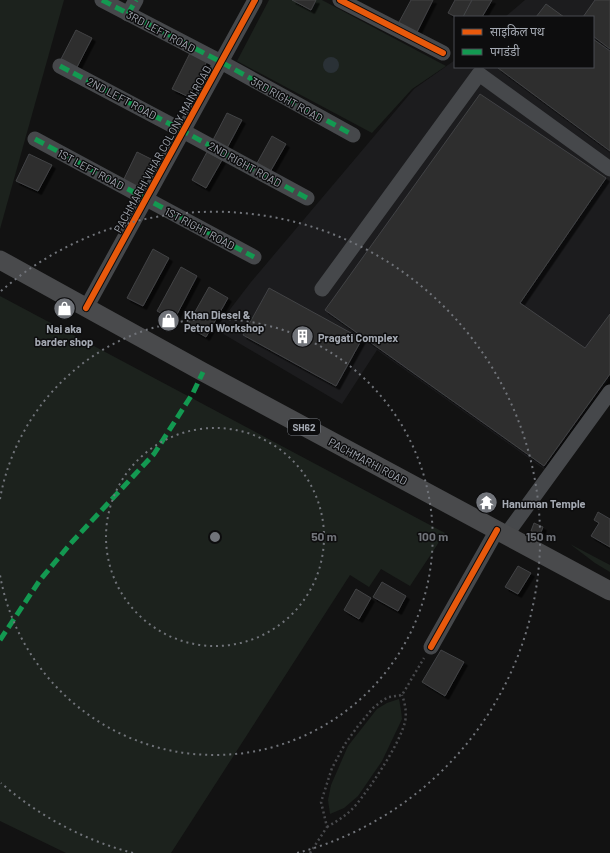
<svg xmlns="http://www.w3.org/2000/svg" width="610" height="853" viewBox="0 0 610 853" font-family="Barlow,'Noto Sans Devanagari',sans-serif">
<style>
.built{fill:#1c1c1e}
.green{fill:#1c221d}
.water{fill:#2a3136}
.building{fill:#2d2d2e;stroke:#424345;filter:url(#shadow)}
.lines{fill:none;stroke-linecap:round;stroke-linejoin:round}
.path{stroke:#48494c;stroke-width:2.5;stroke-dasharray:2 3;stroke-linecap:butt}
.minor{stroke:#46484b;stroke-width:15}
.major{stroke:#494a4c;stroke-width:19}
.quiet{stroke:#139951;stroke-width:5;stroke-dasharray:10 5;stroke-linecap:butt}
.cycleway-casing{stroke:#0d0d0e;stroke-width:8}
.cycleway{stroke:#e8590c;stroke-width:6}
.ring{fill:none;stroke:#71747a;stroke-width:2;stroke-dasharray:2 4}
.labels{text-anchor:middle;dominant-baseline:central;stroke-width:3;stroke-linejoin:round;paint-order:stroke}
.shield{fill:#0d0d0e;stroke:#777a81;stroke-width:1}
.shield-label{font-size:10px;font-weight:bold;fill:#a4a9b2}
.street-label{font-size:11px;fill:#a4a9b2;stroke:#0d0d0e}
.poi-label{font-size:11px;font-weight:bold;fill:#a4a9b2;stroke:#0d0d0e;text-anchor:start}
.centre{fill:#71747a;stroke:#0d0d0e;stroke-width:2}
.ring-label{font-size:12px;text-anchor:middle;font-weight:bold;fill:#71747a;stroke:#0d0d0e;stroke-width:3;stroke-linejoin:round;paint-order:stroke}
</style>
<defs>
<filter id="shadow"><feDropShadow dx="3.5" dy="3.5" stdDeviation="0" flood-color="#0009"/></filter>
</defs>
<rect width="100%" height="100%" fill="#121212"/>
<path class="built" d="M525,0H610V378L544,469L377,350L342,404L215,329L251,282L414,89L455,60V67H593V17H505Z"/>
<g class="green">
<path d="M0,0H64L0,229Z"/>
<path d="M269,0H322L446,66L412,89L372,133L237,61Z"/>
<path d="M0,296L445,533L410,586L381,569L369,587L350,575L171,853H66L0,821Z"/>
<path d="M570,544L610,565V572L595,563Z"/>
<path d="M399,699L401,710L402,719L382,761L358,796L344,808L330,814L328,800L331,785L348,746L377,709L387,703Z"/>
</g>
<circle class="water" cx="331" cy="65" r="8"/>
<g class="building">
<path d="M292,0H316L311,10Z"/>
<path d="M411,0H433L416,34L398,24Z"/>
<path d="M455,0H472L463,17H456L448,13Z"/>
<path d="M472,0H492L482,17H463Z"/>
<path d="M595,0H610V49L593,36V17H583Z"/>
<path d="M546,4L564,17H536Z"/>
<path d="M76,30L92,38L76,69L60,61Z"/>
<path d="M593,39L610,51V151L498,68V67H593Z"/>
<path d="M191,51L208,59L189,97L172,89Z"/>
<path d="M480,94L606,178L520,303L585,348L610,314V374L544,466L325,310Z"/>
<path d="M227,113L242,120L227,148L213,140Z"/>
<path d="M272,136L286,144L270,172L256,165Z"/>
<path d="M137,152L153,160L138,191L122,183Z"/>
<path d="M207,152L222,160L206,188L192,180Z"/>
<path d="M29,154L52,165L38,191L16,181Z"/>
<path d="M153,249L169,258L143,306L127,298Z"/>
<path d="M181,267L197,276L174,320L157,311Z"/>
<path d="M209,287L228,298L206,337L187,326Z"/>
<path d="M269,288L362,339L336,386L243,335Z"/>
<path d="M598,512L610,519V547L591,536L599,523L594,520Z"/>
<path d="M534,523L543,527L540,535L531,531Z"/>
<path d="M518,566L531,573L518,594L505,587Z"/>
<path d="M382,582L406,596L398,611L373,597Z"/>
<path d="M356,589L371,598L359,619L344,610Z"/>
<path d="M441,650L464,662L445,696L422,682Z"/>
</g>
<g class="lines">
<g class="path">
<path d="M327,827C335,822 343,818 350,811C358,804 364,794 371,785C383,767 399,743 405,722C407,713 405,703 402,695"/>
<path d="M310,853L327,827L321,802L332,768L345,744L358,726L373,708L383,700L389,697L402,695L424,658"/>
</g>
<g class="minor">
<path d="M102,0L221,62L353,135"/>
<path d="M340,0L443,53"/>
<path d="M128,14L136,0"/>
<path d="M60,66L183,131L307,198"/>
<path d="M35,139L254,257"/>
<path d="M322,289L479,74L610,169"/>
<path d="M86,308L255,0"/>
<path d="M506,535L610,392"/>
<path d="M431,647L497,530"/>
</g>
<path class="major" d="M0,260L203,372L610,591"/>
<g class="quiet">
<path d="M102,0L221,62L353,135"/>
<path d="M128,14L136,0"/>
<path d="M60,66L183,131L307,198"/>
<path d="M35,139L254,257"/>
<path d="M0,640L40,580L72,542L154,454L193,393L203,372"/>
</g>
<defs>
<g id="cycleway">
<path d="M340,0L443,53"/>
<path d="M86,308L255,0"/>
<path d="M431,647L497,530"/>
</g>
</defs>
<use href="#cycleway" class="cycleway-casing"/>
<use href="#cycleway" class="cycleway"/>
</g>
<g class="ring">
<circle cx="215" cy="537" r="109"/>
<path d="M0 499A218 218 0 1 1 0 575"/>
<path d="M133 853A326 326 0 0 1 1 783M1 291A326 326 0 1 1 297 853"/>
</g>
<defs>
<symbol id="shop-disc" viewBox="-11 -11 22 22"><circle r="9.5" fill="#71747a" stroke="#0d0d0e"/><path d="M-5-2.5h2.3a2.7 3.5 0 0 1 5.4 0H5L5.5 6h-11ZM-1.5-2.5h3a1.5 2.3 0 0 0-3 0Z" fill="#fff"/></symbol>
<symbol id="building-disc" viewBox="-11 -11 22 22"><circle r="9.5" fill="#71747a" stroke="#0d0d0e"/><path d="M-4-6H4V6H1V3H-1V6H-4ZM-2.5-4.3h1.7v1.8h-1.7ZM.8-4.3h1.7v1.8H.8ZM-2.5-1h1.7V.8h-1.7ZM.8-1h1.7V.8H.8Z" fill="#fff"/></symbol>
<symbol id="temple-disc" viewBox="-11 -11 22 22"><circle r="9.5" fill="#71747a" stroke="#0d0d0e"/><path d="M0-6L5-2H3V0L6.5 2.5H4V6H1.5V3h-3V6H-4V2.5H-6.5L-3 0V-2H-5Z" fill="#fff"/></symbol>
</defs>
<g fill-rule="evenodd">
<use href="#shop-disc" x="52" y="296" width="25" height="25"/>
<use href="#shop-disc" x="156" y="308" width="25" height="25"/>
<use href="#building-disc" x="290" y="324" width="25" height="25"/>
<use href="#temple-disc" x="474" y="490" width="25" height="25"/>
</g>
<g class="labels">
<rect class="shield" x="288" y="419" width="32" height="16" rx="3"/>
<g class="shield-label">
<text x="304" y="427">SH62</text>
</g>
<g class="street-label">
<text transform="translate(161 31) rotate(28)">3RD LEFT ROAD</text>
<text transform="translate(122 98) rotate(28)">2ND LEFT ROAD</text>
<text transform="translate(287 99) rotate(29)">3RD RIGHT ROAD</text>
<text transform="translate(162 149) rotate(-61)">PACHMARHI VIHAR COLONY MAIN ROAD</text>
<text transform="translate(245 164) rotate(29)">2ND RIGHT ROAD</text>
<text transform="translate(91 169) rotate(28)">1ST LEFT ROAD</text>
<text transform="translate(200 228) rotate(28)">1ST RIGHT ROAD</text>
<text transform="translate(368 461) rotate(28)">PACHMARHI ROAD</text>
</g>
<g class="poi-label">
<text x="184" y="314">Khan Diesel &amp;<tspan x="184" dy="13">Petrol Workshop</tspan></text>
<text x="64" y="328" text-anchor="middle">Nai aka<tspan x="64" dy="13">barder shop</tspan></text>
<text x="318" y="337">Pragati Complex</text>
<text x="502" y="503">Hanuman Temple</text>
</g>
</g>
<circle cx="215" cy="537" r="6" class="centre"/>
<g class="ring-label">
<text x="324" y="541">50 m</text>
<text x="433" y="541">100 m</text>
<text x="541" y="541">150 m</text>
</g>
<rect x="454" y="16" width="140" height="52" fill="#0d0d0e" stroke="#494b50"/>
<rect x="462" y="29" width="20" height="6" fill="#e8590c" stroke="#494b50"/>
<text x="490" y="36" font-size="12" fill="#a4a9b2">साइकिल पथ</text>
<rect x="462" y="49" width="20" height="6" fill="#139951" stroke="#494b50"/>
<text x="490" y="56" font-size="12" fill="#a4a9b2">पगडंडी</text>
</svg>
